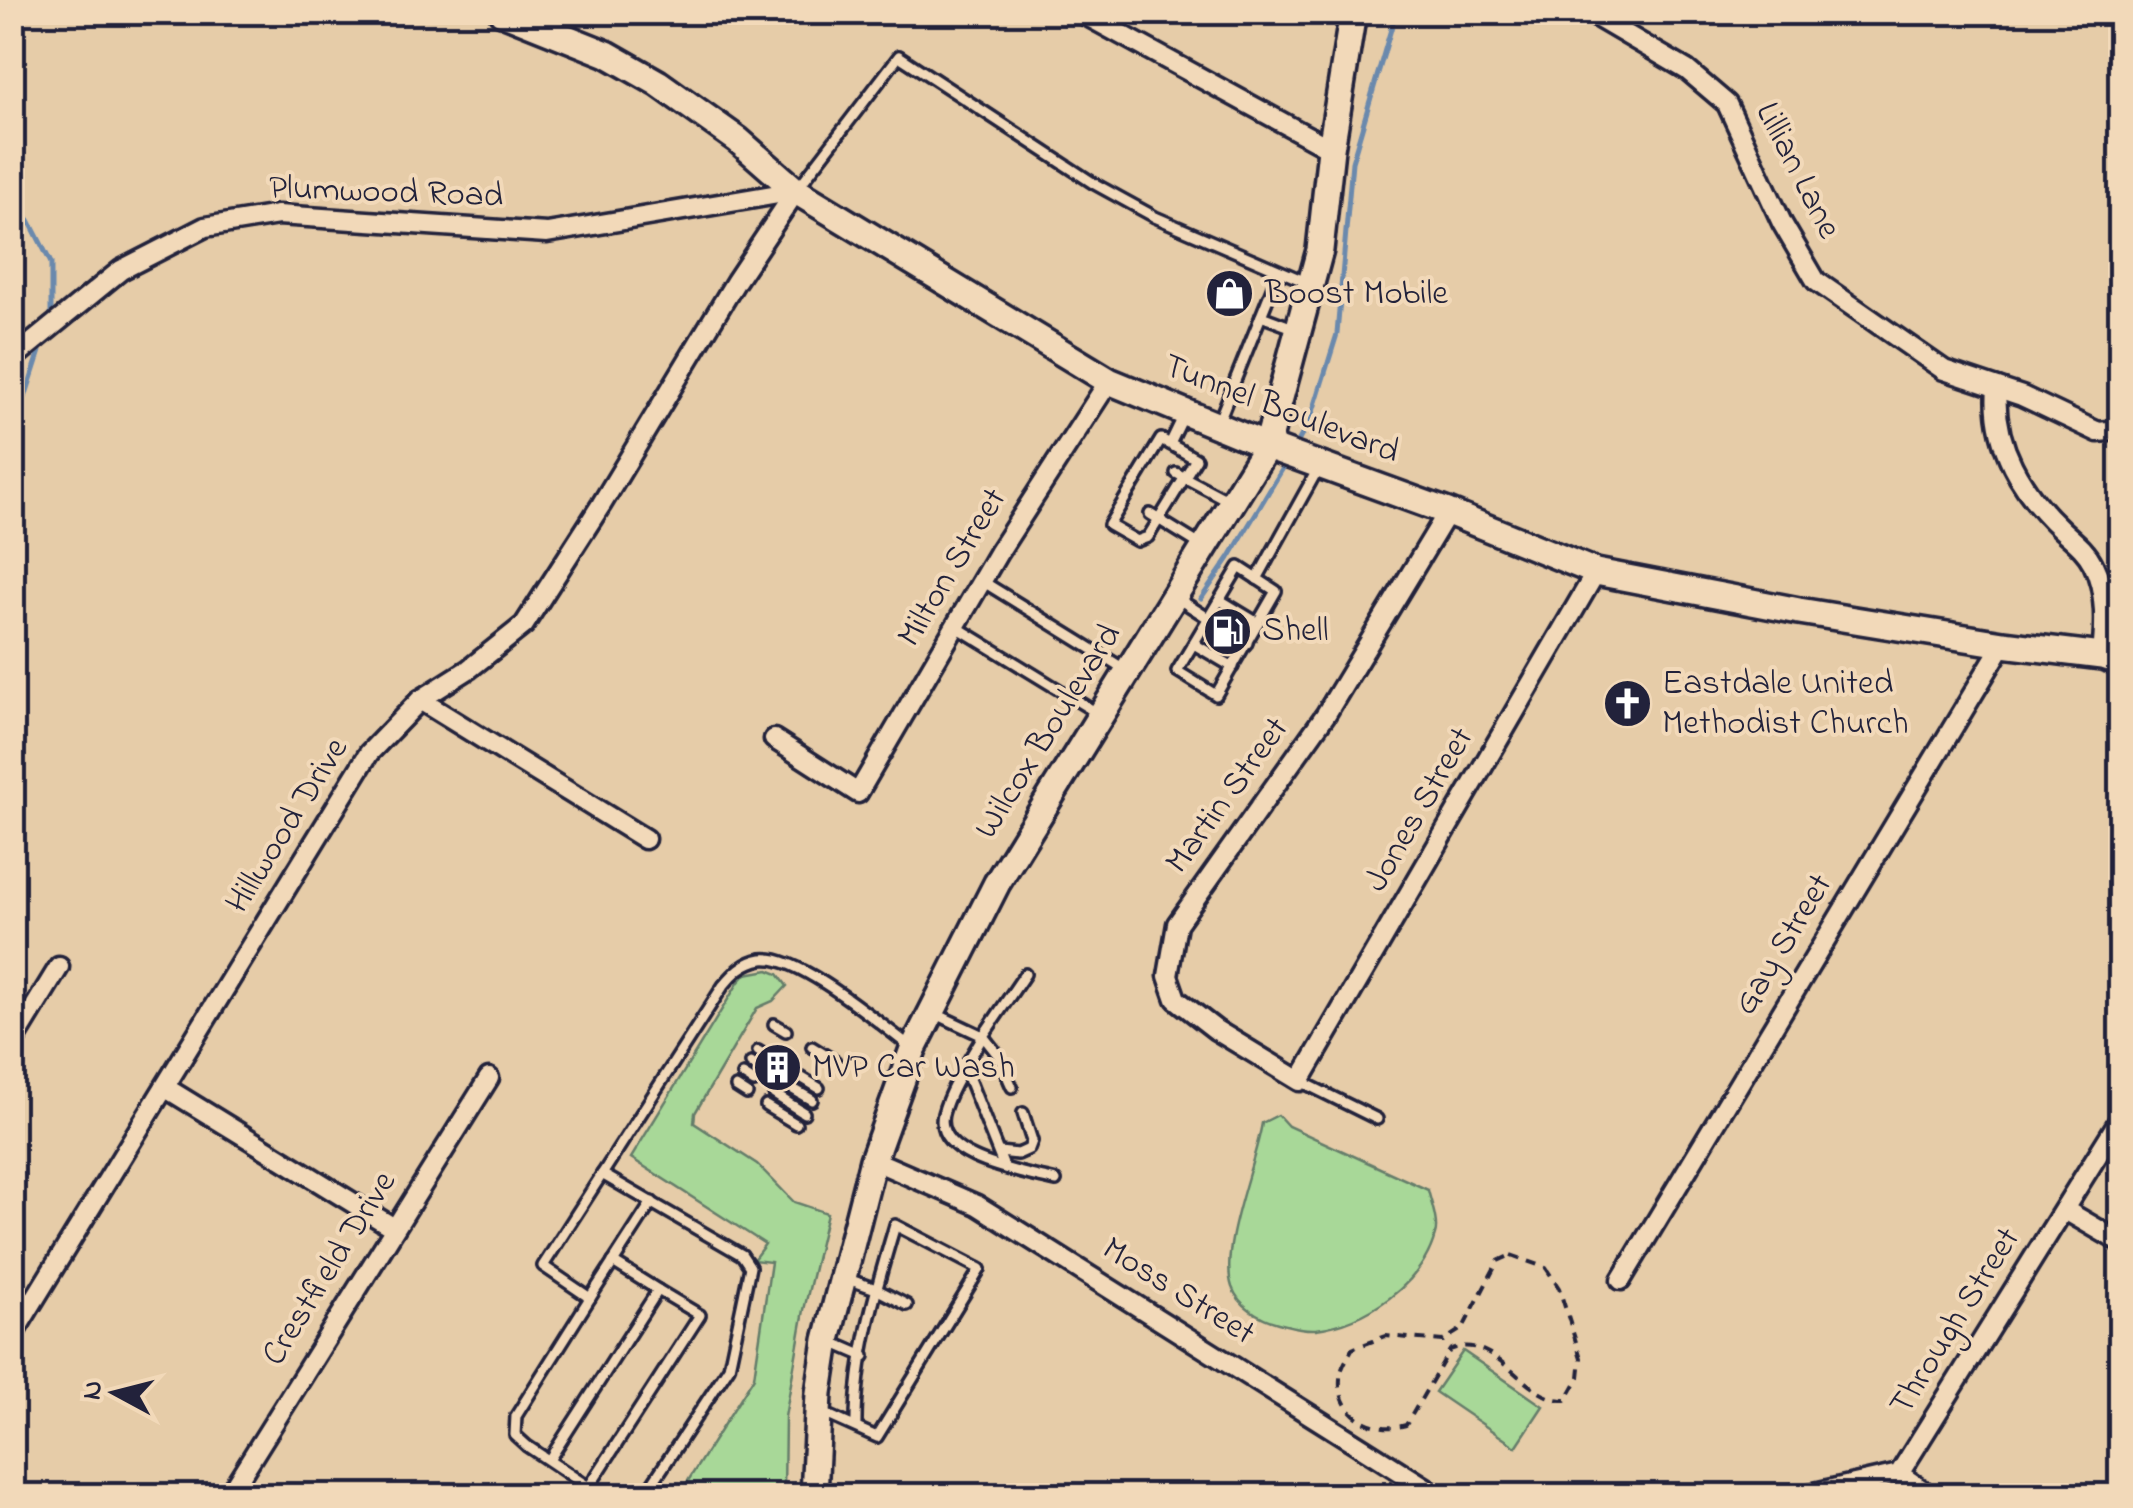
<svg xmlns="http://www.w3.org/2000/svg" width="2133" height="1508" viewBox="0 0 2133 1508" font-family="'Indie Flower',sans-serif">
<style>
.green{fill:#a8d898;stroke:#657d6a;stroke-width:2.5}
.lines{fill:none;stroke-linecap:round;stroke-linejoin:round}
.stream{stroke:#6b89ad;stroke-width:5}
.service-casing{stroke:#22223b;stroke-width:16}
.minor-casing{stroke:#22223b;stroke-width:25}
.secondary-casing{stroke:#22223b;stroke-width:32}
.path{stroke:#22223b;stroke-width:4;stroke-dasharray:10 8;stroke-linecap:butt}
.service{stroke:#f2d9b9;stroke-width:9}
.minor{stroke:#f2d9b9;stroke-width:18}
.secondary{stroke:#f2d9b9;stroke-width:25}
.labels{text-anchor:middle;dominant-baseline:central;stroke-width:8;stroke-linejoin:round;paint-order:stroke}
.street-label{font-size:35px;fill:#22223b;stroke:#f2d9b9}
.poi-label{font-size:35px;fill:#22223b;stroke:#f2d9b9;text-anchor:start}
</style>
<rect width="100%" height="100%" fill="#e6cca8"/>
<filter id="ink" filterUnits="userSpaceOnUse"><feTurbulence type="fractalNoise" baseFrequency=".01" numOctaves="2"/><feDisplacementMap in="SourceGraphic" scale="20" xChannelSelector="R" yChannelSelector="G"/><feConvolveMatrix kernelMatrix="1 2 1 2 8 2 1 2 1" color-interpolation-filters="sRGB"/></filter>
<g filter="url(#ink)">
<g class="green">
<path d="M768,970L778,974L787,986L773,1001L757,1008L695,1113L694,1123L757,1164L794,1202L827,1213L804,1310L785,1417L784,1495H679L754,1377L771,1262L753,1260L765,1244L631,1158L738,983L746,974Z"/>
<path d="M1278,1115L1288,1126L1428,1190C1431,1203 1439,1223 1435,1235C1422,1284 1366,1323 1316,1329C1303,1330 1290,1326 1278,1323C1259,1318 1239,1306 1232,1287C1219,1248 1255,1166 1262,1123Z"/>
<path d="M1463,1351L1543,1406L1516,1447L1435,1392Z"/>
</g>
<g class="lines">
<g class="stream">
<path d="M12,202L29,220L51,263V316"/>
<path d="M12,438L40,351"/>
<path d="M1299,440L1311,418L1337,334L1352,162L1396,12"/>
<path d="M1201,599L1229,558L1283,468"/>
</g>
<defs>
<g id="service">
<path d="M798,188L899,56L1093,183L1155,217L1306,282"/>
<path d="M1261,316L1296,329"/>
<path d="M1218,423L1273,286"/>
<path d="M1161,439L1196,459L1148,537L1137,541L1109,525Z"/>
<path d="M1170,444L1184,415"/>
<path d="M1176,473L1231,502"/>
<path d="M1150,514L1202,546"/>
<path d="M1239,567L1276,591L1216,695L1177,671Z"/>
<path d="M1257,579L1319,467"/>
<path d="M982,581L1126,670"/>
<path d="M1177,598L1247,643"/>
<path d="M1220,600L1258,623"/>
<path d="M955,626L1097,713"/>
<path d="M1194,644L1233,667"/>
<path d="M934,1013L983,1036C969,1061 950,1087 943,1114C932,1159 1025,1173 1056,1181"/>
<path d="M774,1024L786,1031"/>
<path d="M812,1047L835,1061"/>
<path d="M758,1051L769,1058"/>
<path d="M751,1063L762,1070"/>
<path d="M965,1069L1004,1167"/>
<path d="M789,1070L819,1088"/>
<path d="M743,1075L754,1082"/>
<path d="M1300,1081L1377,1119"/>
<path d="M781,1082L812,1100"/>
<path d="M736,1087L747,1094"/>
<path d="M1012,1087L998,1055L983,1036L1025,974"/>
<path d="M774,1094L804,1113"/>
<path d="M766,1106L796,1124"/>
<path d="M999,1152L1018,1154L1029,1149L1032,1141L1023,1113"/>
<path d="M602,1174L742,1255L750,1267L729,1367L644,1496"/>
<path d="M845,1278L876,1289L907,1305"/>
<path d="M590,1298L652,1202"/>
<path d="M829,1341L864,1356"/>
<path d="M821,1412L877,1437L980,1269L895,1225C876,1289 855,1359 856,1427"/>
<path d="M549,1460L658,1290L613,1262"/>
<path d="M589,1487L700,1315L658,1290"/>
<path d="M602,1496L527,1446L515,1435L516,1416L590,1298L543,1266L723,986C734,973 744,962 762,959C799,954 880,1024 911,1047"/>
</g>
<g id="minor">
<path d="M1080,12L1331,149"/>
<path d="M1588,12L1687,70L1727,104L1782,223L1816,281L1944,370L2022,396L2098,432L2120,430"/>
<path d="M12,359L121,270L205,227L278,215L547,233L796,191"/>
<path d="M1997,388C1992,444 2022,493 2062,530C2074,541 2086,550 2093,564C2107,592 2105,626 2102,656"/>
<path d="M1448,512L1326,714L1177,924L1168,976L1176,999L1216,1030L1300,1081L1596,572"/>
<path d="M420,700L645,839"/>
<path d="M774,739L858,793L998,553L1109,381"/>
<path d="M12,1044L59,967"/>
<path d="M166,1088L394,1228"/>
<path d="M873,1160L977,1205L1439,1496"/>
<path d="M2065,1210L2120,1242"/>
<path d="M1621,1280L2003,644"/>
<path d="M12,1336L369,753L420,700L469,669L524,625L601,505L736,281L796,191"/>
<path d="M1899,1474L1931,1496"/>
<path d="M228,1496L489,1078"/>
<path d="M1801,1496L1899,1474L2120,1119"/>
</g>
<g id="secondary">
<path d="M502,12L607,54L658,83L738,140L796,191L1109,381L1267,446L1448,512L1596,572L1799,611L2003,644L2102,656L2120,662"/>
<path d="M814,1496L819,1393L827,1340L873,1160L913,1049L997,883L1267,446L1320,250L1331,149L1353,12"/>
</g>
</defs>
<use href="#service" class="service-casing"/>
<use href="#minor" class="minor-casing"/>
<use href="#secondary" class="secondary-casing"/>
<path class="path" d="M1511,1255L1546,1268L1559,1288L1581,1358L1579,1377L1566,1400C1523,1402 1496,1330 1450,1350L1406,1425C1375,1434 1337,1416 1340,1379C1340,1369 1347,1359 1352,1349L1386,1336L1443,1341L1463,1328L1498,1261Z"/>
<use href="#service" class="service"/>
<use href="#minor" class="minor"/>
<use href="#secondary" class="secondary"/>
</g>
</g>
<defs>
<symbol id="shop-disc" viewBox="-11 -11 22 22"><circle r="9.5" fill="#22223b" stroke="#f2d9b9"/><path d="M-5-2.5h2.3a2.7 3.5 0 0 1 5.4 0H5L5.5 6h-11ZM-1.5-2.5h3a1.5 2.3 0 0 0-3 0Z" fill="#fff"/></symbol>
<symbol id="fuel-disc" viewBox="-11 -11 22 22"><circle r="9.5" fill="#22223b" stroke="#f2d9b9"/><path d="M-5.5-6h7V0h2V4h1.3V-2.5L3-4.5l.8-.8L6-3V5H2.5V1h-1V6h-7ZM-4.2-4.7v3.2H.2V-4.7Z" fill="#fff"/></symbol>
<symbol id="church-disc" viewBox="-11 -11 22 22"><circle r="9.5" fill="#22223b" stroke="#f2d9b9"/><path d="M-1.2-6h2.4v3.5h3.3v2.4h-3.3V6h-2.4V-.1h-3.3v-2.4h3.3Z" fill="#fff"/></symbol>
<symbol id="building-disc" viewBox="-11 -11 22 22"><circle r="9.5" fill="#22223b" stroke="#f2d9b9"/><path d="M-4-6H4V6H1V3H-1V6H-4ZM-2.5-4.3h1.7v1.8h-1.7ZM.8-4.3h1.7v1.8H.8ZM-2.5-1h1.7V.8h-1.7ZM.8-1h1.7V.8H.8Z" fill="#fff"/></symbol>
</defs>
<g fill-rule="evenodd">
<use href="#shop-disc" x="1202" y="266" width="55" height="55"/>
<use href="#fuel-disc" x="1200" y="604" width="55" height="55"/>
<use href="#church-disc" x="1600" y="676" width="55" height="55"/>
<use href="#building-disc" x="750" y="1040" width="55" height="55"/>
</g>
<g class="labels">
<g class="street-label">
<text transform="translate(1797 171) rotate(63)">Lillian Lane</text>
<text transform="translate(386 193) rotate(2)">Plumwood Road</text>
<text transform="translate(1281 410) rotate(21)">Tunnel Boulevard</text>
<text transform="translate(953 568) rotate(-59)">Milton Street</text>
<text transform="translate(1049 732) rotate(-58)">Wilcox Boulevard</text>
<text transform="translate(1228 796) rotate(-54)">Martin Street</text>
<text transform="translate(1420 810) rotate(-60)">Jones Street</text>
<text transform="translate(288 826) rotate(-58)">Hillwood Drive</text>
<text transform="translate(1784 945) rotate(-59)">Gay Street</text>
<text transform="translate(330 1269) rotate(-58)">Crestfield Drive</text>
<text transform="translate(1178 1292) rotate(32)">Moss Street</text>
<text transform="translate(1956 1322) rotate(-58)">Through Street</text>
</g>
<g class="poi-label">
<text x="1265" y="294">Boost Mobile</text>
<text x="1262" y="631">Shell</text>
<text x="1662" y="684">Eastdale United<tspan x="1662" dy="40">Methodist Church</tspan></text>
<text x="812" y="1068">MVP Car Wash</text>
</g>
</g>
<rect width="2133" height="1508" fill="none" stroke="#f2d9b9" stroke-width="50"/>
<rect x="25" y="25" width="2083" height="1458" fill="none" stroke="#22223b" stroke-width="4" filter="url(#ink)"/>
<g transform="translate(115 1393) rotate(277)" stroke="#f2d9b9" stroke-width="8" paint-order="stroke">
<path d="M0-8L18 38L0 25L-18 38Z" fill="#22223b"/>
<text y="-15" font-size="28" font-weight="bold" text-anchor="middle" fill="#22223b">N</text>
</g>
</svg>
